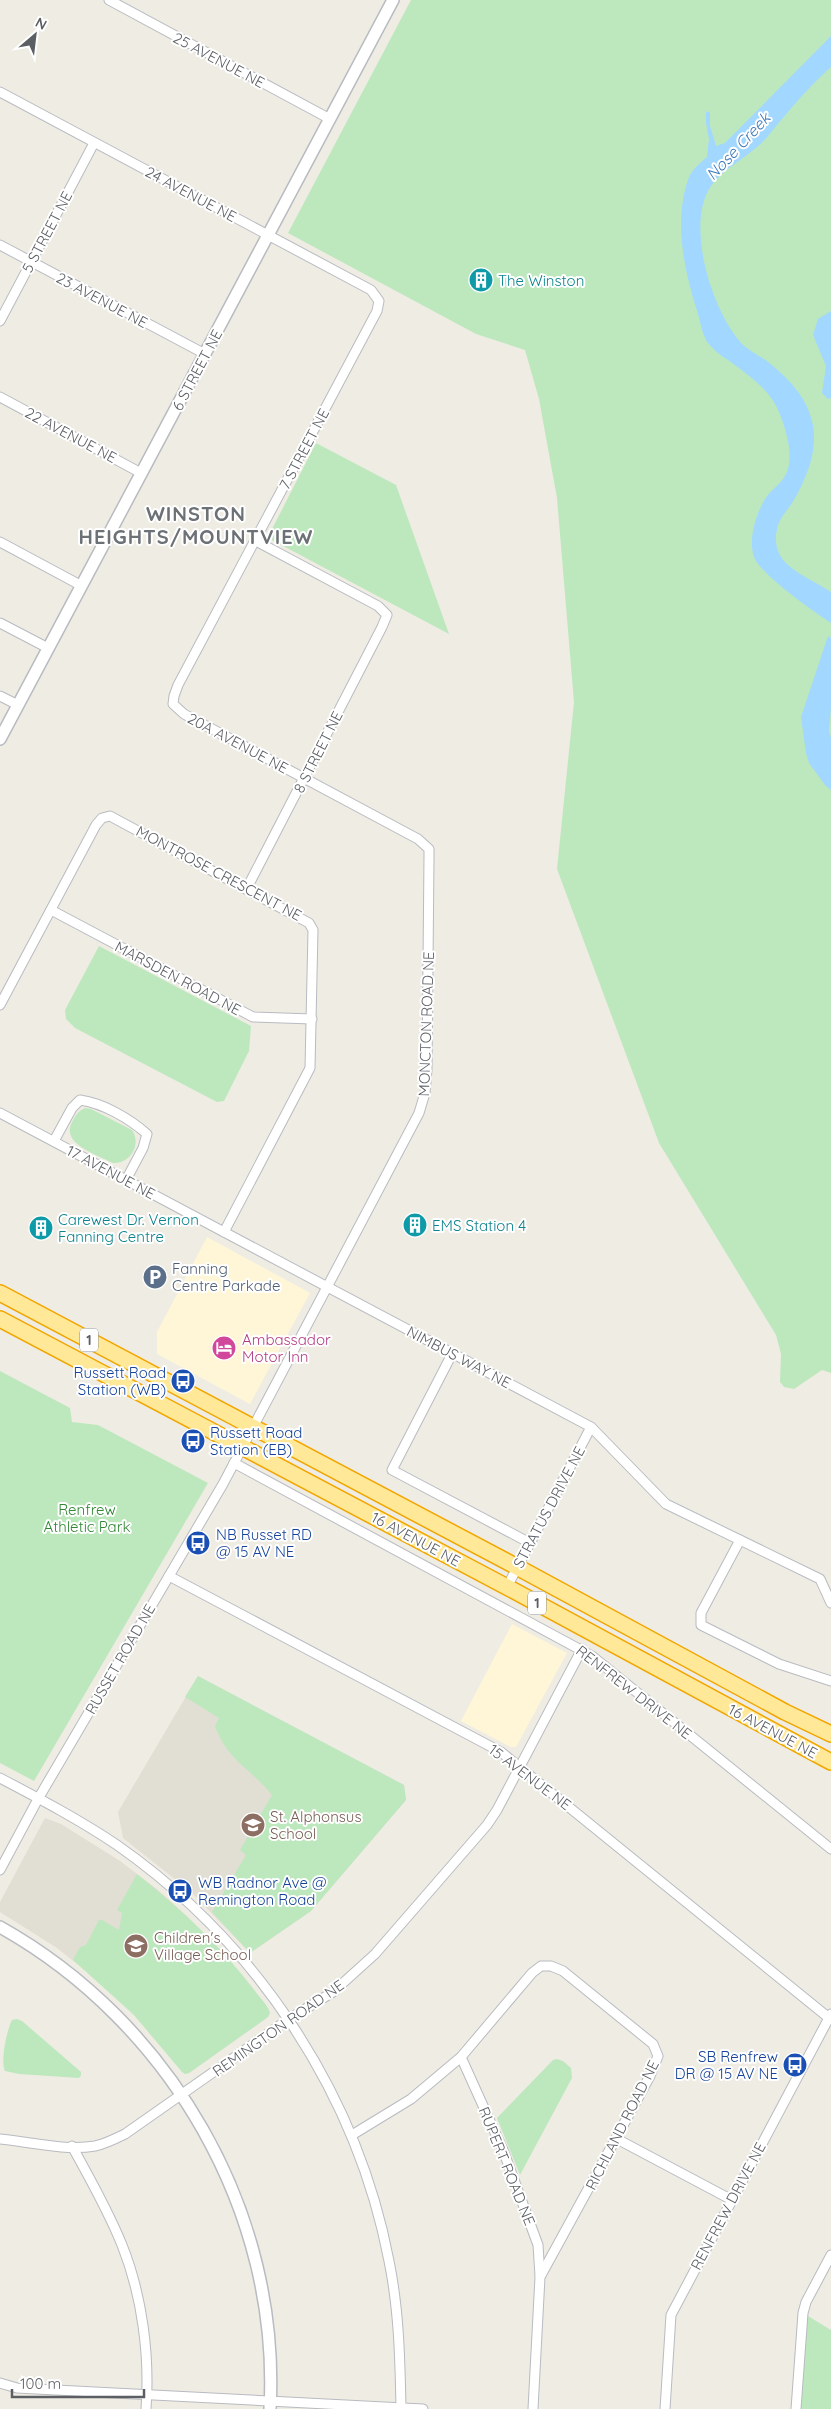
<svg xmlns="http://www.w3.org/2000/svg" width="831" height="2409" viewBox="0 0 831 2409" font-family="Quicksand,sans-serif">
<style>
.commercial{fill:#fff6d7}
.education{fill:#e1ded3}
.green{fill:#bde8be}
.water{fill:#a2d7ff}
.lines{fill:none;stroke-linecap:round;stroke-linejoin:round}
.minor-casing{stroke:#b8bbc0;stroke-width:11}
.tertiary-casing{stroke:#b8bbc0;stroke-width:14}
.trunk-casing{stroke:#f1a600;stroke-width:18}
.minor{stroke:#fff;stroke-width:9}
.tertiary{stroke:#fff;stroke-width:11}
.trunk{stroke:#ffe998;stroke-width:15}
.labels{text-anchor:middle;dominant-baseline:central;stroke-width:4;stroke-linejoin:round;paint-order:stroke}
.shield{fill:#fff;stroke:#8c8f92;stroke-width:1}
.shield-label{font-size:14px;font-weight:bold;fill:#5b5f64}
.street-label{font-size:15px;fill:#5b5f64;stroke:#fff}
.culture-label{font-size:15px;fill:#0d838f;stroke:#fff;text-anchor:start}
.service-label{font-size:15px;fill:#4e5e75;stroke:#fff;text-anchor:start}
.hotel-label{font-size:15px;fill:#b23c85;stroke:#fff;text-anchor:start}
.transit-label{font-size:15px;fill:#164399;stroke:#fff;text-anchor:start}
.park-label{font-size:15px;fill:#308734;stroke:#fff}
.education-label{font-size:15px;fill:#785e54;stroke:#fff;text-anchor:start}
.water-label{font-size:16px;font-style:italic;fill:#3a77b8;stroke:#fff}
.district-label{font-size:20px;font-weight:bold;letter-spacing:1px;fill:#6c7176;stroke:#fff}
</style>
<rect width="100%" height="100%" fill="#efece3"/>
<g class="commercial">
<path d="M207,1237L310,1293L250,1404L157,1354V1332Z"/>
<path d="M512,1624L567,1653L516,1747H511L461,1721Z"/>
</g>
<g class="education">
<path d="M198,1676L404,1785L406,1800L311,1911L250,1953L191,1892L123,1838L118,1812Z"/>
<path d="M45,1818L61,1824L120,1861L158,1890L189,1918L251,1986L269,2010L268,2017L189,2073L185,2074L134,2015L97,1980L57,1948L0,1912V1902Z"/>
</g>
<g class="green">
<path d="M411,0H831V1373L822,1370L794,1389L784,1387L780,1382L781,1354L776,1335L659,1143L557,869L574,702L557,498L539,399L525,350L476,334L288,233Z"/>
<path d="M316,443L396,485L449,634L270,539V533Z"/>
<path d="M99,946L251,1026L249,1051L224,1101L217,1102L75,1028L66,1019L65,1010Z"/>
<path d="M85,1108L91,1109L132,1130C142,1145 130,1164 113,1163C98,1155 60,1144 72,1122C76,1115 78,1111 85,1108Z"/>
<path d="M0,1371L70,1408L72,1422L98,1425L208,1483L34,1781L0,1763Z"/>
<path d="M198,1676L404,1785L406,1800L311,1911L250,1953L212,1912L246,1855L240,1850L272,1795C251,1769 227,1760 215,1726L219,1718L185,1697Z"/>
<path d="M137,1874C180,1908 222,1947 255,1991C260,1998 268,2005 270,2013L268,2017L189,2073L185,2074L182,2072L134,2015L73,1960L80,1947L86,1945L99,1920H102L119,1930L122,1913L117,1910Z"/>
<path d="M17,2019L22,2021L81,2072V2075L79,2078L19,2074L5,2071C0,2062 7,2029 12,2020Z"/>
<path d="M557,2059L563,2061L571,2068L572,2078L520,2175L497,2118L553,2060Z"/>
<path d="M803,2313L831,2330V2409H796Z"/>
</g>
<g class="water">
<path d="M831,36V67C814,82 797,101 782,119C774,128 766,140 757,147C741,161 720,171 709,189C686,229 713,314 743,345C750,351 760,356 768,362C788,378 806,396 812,421C819,448 807,477 794,500C788,510 779,518 777,529C774,542 777,555 787,564C800,576 816,582 831,592V623C814,612 760,574 754,557C748,539 756,514 765,499C770,491 778,486 783,479C795,464 788,436 782,420C773,391 752,378 728,360C720,355 711,348 706,340C702,332 700,322 698,314C685,273 673,223 688,180C691,170 699,164 707,157L709,139L706,123V111L710,113V126L716,146L725,143Z"/>
<path d="M831,311V398L828,399L822,393L826,366L813,335L818,319Z"/>
<path d="M828,636L831,638V707L829,731L831,738V790L825,785L809,763L806,753L801,717Z"/>
</g>
<g class="lines">
<defs>
<g id="minor">
<path d="M109,0L330,119"/>
<path d="M0,92L371,290L379,301L377,311L178,685L174,696L173,704L184,714L418,839L429,849V856L427,1070L425,1093L419,1113L223,1484L38,1799L0,1870"/>
<path d="M0,245L205,354"/>
<path d="M0,321L94,143"/>
<path d="M0,397L141,473"/>
<path d="M0,542L82,586"/>
<path d="M0,623L48,648"/>
<path d="M0,696L18,705"/>
<path d="M247,888L382,627L387,615L378,606L256,541"/>
<path d="M51,910L253,1017L312,1019"/>
<path d="M0,1005L96,825L102,818L110,816L309,923L313,930L310,1068L224,1232"/>
<path d="M0,1113L591,1427L666,1504L820,1579L831,1603"/>
<path d="M54,1141L72,1108L80,1100C103,1103 130,1119 147,1134L143,1148L126,1180"/>
<path d="M452,1354L392,1470L530,1543"/>
<path d="M234,1463L592,1656L831,1849"/>
<path d="M740,1540L701,1613V1625L779,1664L831,1681"/>
<path d="M169,1576L501,1752L829,2018"/>
<path d="M507,1587L591,1427"/>
<path d="M0,1778C40,1799 80,1820 117,1845C257,1943 357,2094 389,2261C399,2310 400,2359 401,2408"/>
<path d="M461,2057L503,2150L538,2245L540,2276"/>
<path d="M352,2135L411,2099L461,2057L532,1973L541,1966H551L563,1971L653,2044L658,2056L650,2076L540,2277L533,2409"/>
<path d="M0,2139C30,2142 65,2151 95,2146C105,2144 115,2139 125,2134L289,2019L333,1992L375,1954L487,1825L497,1810L582,1649"/>
<path d="M617,2139L732,2200"/>
<path d="M72,2146C90,2179 108,2210 122,2245C142,2295 150,2355 146,2409"/>
<path d="M0,2383L17,2388L423,2409"/>
<path d="M665,2409L671,2315L831,2014"/>
<path d="M796,2409L803,2313L806,2302L831,2255"/>
</g>
<g id="tertiary">
<path d="M0,739L393,0"/>
<path d="M0,1927C170,2022 281,2212 270,2409"/>
</g>
<g id="trunk">
<path d="M0,1293L517,1567L785,1712L831,1734"/>
<path d="M0,1319L507,1587L831,1762"/>
</g>
</defs>
<use href="#minor" class="minor-casing"/>
<use href="#tertiary" class="tertiary-casing"/>
<use href="#trunk" class="trunk-casing"/>
<use href="#minor" class="minor"/>
<use href="#tertiary" class="tertiary"/>
<use href="#trunk" class="trunk"/>
</g>
<defs>
<symbol id="building-disc" viewBox="-11 -11 22 22"><circle r="9.5" fill="#0f9aa8" stroke="#fff"/><path d="M-4-6H4V6H1V3H-1V6H-4ZM-2.5-4.3h1.7v1.8h-1.7ZM.8-4.3h1.7v1.8H.8ZM-2.5-1h1.7V.8h-1.7ZM.8-1h1.7V.8H.8Z" fill="#fff"/></symbol>
<symbol id="parking-disc" viewBox="-11 -11 22 22"><circle r="9.5" fill="#5c6f8a" stroke="#fff"/><path d="M-3.5-5.5H1a3.5 3.5 0 0 1 0 7H-1V5.5H-3.5ZM-1-3.4V-.6H.8a1.4 1.4 0 0 0 0-2.8Z" fill="#fff"/></symbol>
<symbol id="hotel-disc" viewBox="-11 -11 22 22"><circle r="9.5" fill="#d1479c" stroke="#fff"/><path d="M-6-4.5h1.5V1H6V5H4.5V3h-9V5H-6ZM-4 0a1.8 1.8 0 1 1 3.6 0ZM.5 0V-2.5h3Q6-2.5 6 0Z" fill="#fff"/></symbol>
<symbol id="bus-disc" viewBox="-11 -11 22 22"><circle r="9.5" fill="#1a4fb4" stroke="#fff"/><path d="M-5-6H5V4H4V6H2V4H-2V6H-4V4H-5ZM-3.5-4V0h7V-4ZM-3.5 1.2v1.5H-2V1.2ZM2 1.2v1.5H3.5V1.2Z" fill="#fff"/></symbol>
<symbol id="school-disc" viewBox="-11 -11 22 22"><circle r="9.5" fill="#8d6e63" stroke="#fff"/><path d="M0-5L7-2L0 1L-7-2ZM-4 1L0 2.5L4 1V4Q0 6-4 4Z" fill="#fff"/></symbol>
</defs>
<g fill-rule="evenodd">
<use href="#building-disc" x="467" y="266" width="28" height="28"/>
<use href="#building-disc" x="401" y="1211" width="28" height="28"/>
<use href="#building-disc" x="27" y="1214" width="28" height="28"/>
<use href="#parking-disc" x="141" y="1263" width="28" height="28"/>
<use href="#hotel-disc" x="210" y="1334" width="28" height="28"/>
<use href="#bus-disc" x="169" y="1367" width="28" height="28"/>
<use href="#bus-disc" x="179" y="1427" width="28" height="28"/>
<use href="#bus-disc" x="184" y="1529" width="28" height="28"/>
<use href="#school-disc" x="239" y="1811" width="28" height="28"/>
<use href="#bus-disc" x="166" y="1877" width="28" height="28"/>
<use href="#school-disc" x="122" y="1932" width="28" height="28"/>
<use href="#bus-disc" x="781" y="2051" width="28" height="28"/>
</g>
<g class="labels">
<g class="shield">
<rect x="80" y="1328.5" width="18" height="23" rx="4"/>
<rect x="528" y="1591.5" width="18" height="23" rx="4"/>
</g>
<g class="shield-label">
<text x="89" y="1340">1</text>
<text x="537" y="1603">1</text>
</g>
<g class="street-label">
<text transform="translate(219 60) rotate(28)">25 AVENUE NE</text>
<text transform="translate(191 194) rotate(28)">24 AVENUE NE</text>
<text transform="translate(47 232) rotate(-62)">5 STREET NE</text>
<text transform="translate(102 300) rotate(28)">23 AVENUE NE</text>
<text transform="translate(197 370) rotate(-62)">6 STREET NE</text>
<text transform="translate(71 435) rotate(28)">22 AVENUE NE</text>
<text transform="translate(304 449) rotate(-62)">7 STREET NE</text>
<text transform="translate(238 743) rotate(28)">20A AVENUE NE</text>
<text transform="translate(318 752) rotate(-63)">8 STREET NE</text>
<text transform="translate(219 873) rotate(28)">MONTROSE CRESCENT NE</text>
<text transform="translate(178 978) rotate(28)">MARSDEN ROAD NE</text>
<text transform="translate(426 1024) rotate(-88)">MONCTON ROAD NE</text>
<text transform="translate(111 1172) rotate(28)">17 AVENUE NE</text>
<text transform="translate(459 1357) rotate(28)">NIMBUS WAY NE</text>
<text transform="translate(549 1507) rotate(-62)">STRATUS DRIVE NE</text>
<text transform="translate(416 1539) rotate(28)">16 AVENUE NE</text>
<text transform="translate(120 1659) rotate(-60)">RUSSET ROAD NE</text>
<text transform="translate(634 1692) rotate(38)">RENFREW DRIVE NE</text>
<text transform="translate(773 1731) rotate(28)">16 AVENUE NE</text>
<text transform="translate(530 1777) rotate(37)">15 AVENUE NE</text>
<text transform="translate(278 2028) rotate(-35)">REMINGTON ROAD NE</text>
<text transform="translate(622 2125) rotate(-63)">RICHLAND ROAD NE</text>
<text transform="translate(507 2166) rotate(68)">RUPERT ROAD NE</text>
<text transform="translate(728 2206) rotate(-62)">RENFREW DRIVE NE</text>
</g>
<g class="culture-label">
<text x="498" y="280">The Winston</text>
<text x="58" y="1219">Carewest Dr. Vernon<tspan x="58" dy="17">Fanning Centre</tspan></text>
<text x="432" y="1225">EMS Station 4</text>
</g>
<g class="service-label">
<text x="172" y="1268">Fanning<tspan x="172" dy="17">Centre Parkade</tspan></text>
</g>
<g class="hotel-label">
<text x="242" y="1339">Ambassador<tspan x="242" dy="17">Motor Inn</tspan></text>
</g>
<g class="transit-label">
<text x="166" y="1372" text-anchor="end">Russett Road<tspan x="166" dy="17">Station (WB)</tspan></text>
<text x="210" y="1432">Russett Road<tspan x="210" dy="17">Station (EB)</tspan></text>
<text x="216" y="1534">NB Russet RD<tspan x="216" dy="17">@ 15 AV NE</tspan></text>
<text x="198" y="1882">WB Radnor Ave @<tspan x="198" dy="17">Remington Road</tspan></text>
<text x="778" y="2056" text-anchor="end">SB Renfrew<tspan x="778" dy="17">DR @ 15 AV NE</tspan></text>
</g>
<g class="park-label">
<text x="87" y="1509">Renfrew<tspan x="87" dy="17">Athletic Park</tspan></text>
</g>
<g class="education-label">
<text x="270" y="1816">St. Alphonsus<tspan x="270" dy="17">School</tspan></text>
<text x="154" y="1937">Children's<tspan x="154" dy="17">Village School</tspan></text>
</g>
<g class="water-label">
<text transform="translate(738 146) rotate(-47)">Nose Creek</text>
</g>
<g class="district-label">
<text x="196" y="513">WINSTON<tspan x="196" dy="23">HEIGHTS/MOUNTVIEW</tspan></text>
</g>
</g>
<g transform="translate(35 35) rotate(28)" stroke="#ffffff" stroke-width="4" paint-order="stroke">
<path d="M0-4L9 19L0 12L-9 19Z" fill="#5b5f64"/>
<text y="-8" font-size="14" font-weight="bold" text-anchor="middle" fill="#5b5f64">N</text>
</g>
<path d="M12 2389v8h132v-8" fill="none" stroke="#5b5f64" stroke-width="2.5"/>
<text x="20" y="2389" font-size="15" fill="#5b5f64" stroke="#ffffff" stroke-width="4" paint-order="stroke">100 m</text>
</svg>
